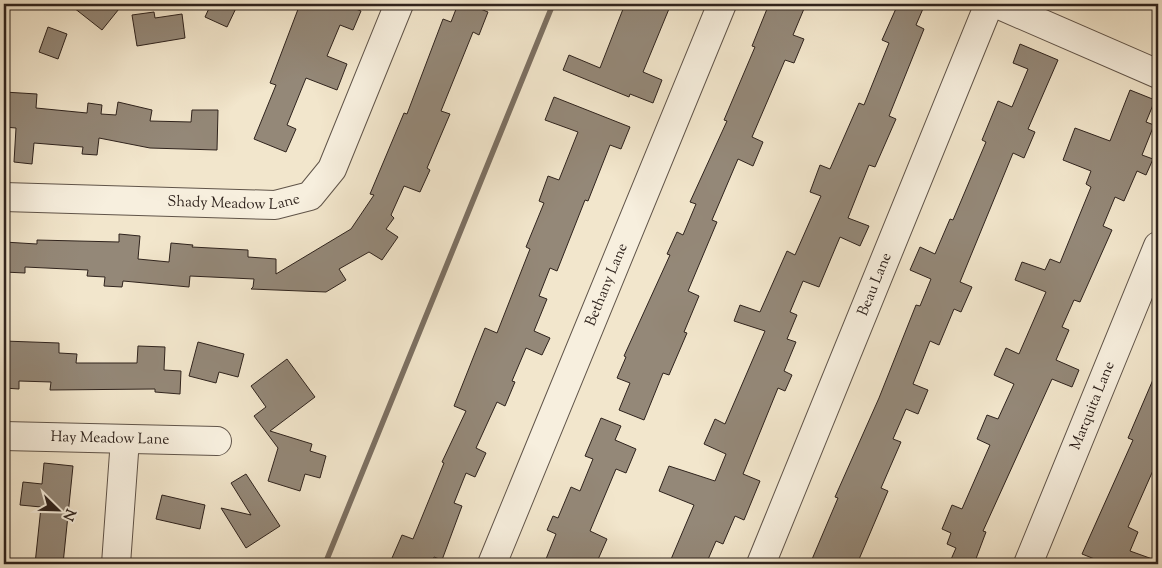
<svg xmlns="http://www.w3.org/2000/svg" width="1162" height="568" viewBox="0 0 1162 568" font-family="'Sorts Mill Goudy',serif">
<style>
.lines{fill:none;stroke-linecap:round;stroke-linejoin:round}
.stream{stroke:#7c7062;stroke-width:5.5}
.building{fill:#948878;stroke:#2f231d}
.minor-casing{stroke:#605449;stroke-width:30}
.minor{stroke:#f7efde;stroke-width:28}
.labels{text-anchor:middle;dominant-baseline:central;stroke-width:5;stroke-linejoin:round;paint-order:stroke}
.street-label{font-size:15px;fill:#2f231d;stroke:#f7efde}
</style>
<rect width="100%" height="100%" fill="#f2e6cc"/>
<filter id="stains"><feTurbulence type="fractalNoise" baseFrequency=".004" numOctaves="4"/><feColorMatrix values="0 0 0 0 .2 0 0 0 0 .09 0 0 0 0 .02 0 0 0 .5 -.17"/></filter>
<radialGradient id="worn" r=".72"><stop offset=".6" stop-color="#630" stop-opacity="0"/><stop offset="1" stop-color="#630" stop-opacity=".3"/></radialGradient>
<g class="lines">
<path class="stream" d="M325,564L553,4"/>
</g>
<g class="building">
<path d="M69,4H123L102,30Z"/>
<path d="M211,4H238L227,27L205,17Z"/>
<path d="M300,4H343L361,11L353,30L340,25L327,56L347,64L337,90L306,78L287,125L296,129L286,152L254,139L276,85L270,83Z"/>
<path d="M458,4H468L488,12L479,35L473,32L441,111L450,114L427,168L430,170L420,192L404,186L391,215L394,218L386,229L398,237L382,260L369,252L339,269L346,280L326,292L251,289L253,287L254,279L190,276L189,287L123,281L122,287L104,286L105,277L87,276L88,270L25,267V273L4,272V242L37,244V240L119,242V234L140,236L138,259L169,262L171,243L193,245L192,247L248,250V257L276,259V274L351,229L374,195L370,194L404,113L407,114L443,19L451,22Z"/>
<path d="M625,4H671L643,72L662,80L653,103L630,94L629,97L563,70L569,55L600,68Z"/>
<path d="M769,4H806L793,35L804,39L794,63L785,60L752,137L763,142L753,166L738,159L712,220L717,222L688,291L699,296L684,332L687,333L669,375L663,373L644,420L619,410L630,383L617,378L626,357L624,356L670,255L667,254L677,232L683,235L696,204L690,202L727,121L724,120L755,47L752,46Z"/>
<path d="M898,4H925L916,25L924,29L889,116L896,119L875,167L869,165L848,218L869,226L860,246L840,237L819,287L803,281L790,312L797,315L787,339L796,342L784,371L792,375L785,391L778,388L743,474L760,481L744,520L735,516L723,544L716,541L706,564H669L694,505L659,491L669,466L715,481L726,454L704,444L715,419L725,424L765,331L734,321L740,305L760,312L787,251L795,255L821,196L810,192L820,165L830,169L859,103L864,105L889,43L882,40Z"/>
<path d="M154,12L155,18L182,14L185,38L137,46L132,15Z"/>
<path d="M48,27L67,34L58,59L39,52Z"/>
<path d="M1020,44L1058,60L1028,129L1035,132L1024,158L1013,153L960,282L972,287L961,312L954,309L939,345L930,341L913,384L928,390L918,414L906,409L893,439L901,442L881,488L888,491L857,564H810L838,498L835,497L879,398L916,305L920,306L931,279L910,270L920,247L935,254L950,219L953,220L986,142L982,140L998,101L1012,107L1028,69L1013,63Z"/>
<path d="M1130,90L1155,100L1146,122L1154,125L1142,155L1153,159L1146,175L1137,171L1124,201L1115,197L1103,226L1112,230L1080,302L1074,300L1062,327L1069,330L1056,360L1079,370L1072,387L1052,379L983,531L986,532L974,564H949L956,548L947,544L951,533L942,529L952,505L962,509L990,445L977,439L987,415L998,419L1014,384L994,375L1006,348L1019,354L1046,292L1015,280L1022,262L1045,270L1050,259L1060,263L1091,187L1086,184L1091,171L1063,160L1075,128L1110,141Z"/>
<path d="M4,92L37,94L36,108L87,113L88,103L102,105L101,114L116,115L118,102L152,110L150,121L191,122L192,110H218L217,150L150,148L99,138L97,155L82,154L83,147L34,143L32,164L14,162L16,128L4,127Z"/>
<path d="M554,97L630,127L621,149L610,145L588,201L585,200L557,271L550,268L539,296L547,299L534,331L550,338L542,355L526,348L512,381L515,382L505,406L497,402L476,448L486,453L475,477L466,473L454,503L462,506L442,560L434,557L431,564H407L392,558L402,535L413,539L444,463L442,462L466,411L454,406L475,353L485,328L497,333L530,249L526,247L544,203L539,201L548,176L559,180L578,132L545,120Z"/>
<path d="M4,341L59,343V353L77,354L76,363H137L138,346L165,347L164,370L181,371L180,394L155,392V389L50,390L51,382L19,381V389L4,388Z"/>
<path d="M198,342L244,354L238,377L219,372L216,383L189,376Z"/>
<path d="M287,359L315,397L270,431L312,444L310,451L326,456L320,478L305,474L300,491L268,481L278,448L254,416L266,407L251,386Z"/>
<path d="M1158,368V468L1155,466L1128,527L1138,532L1130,551L1158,561V564H1107L1082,554L1133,440L1128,438Z"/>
<path d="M601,418L621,426L615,440L636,449L626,473L616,469L590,531L607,539L596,564H544L556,534L547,530L553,516L558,518L571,487L580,491L593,459L585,456Z"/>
<path d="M44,463L73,466L63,564H35L41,507L20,505L23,482L42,484Z"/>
<path d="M246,474L280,526L246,548L221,508L251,515L231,483Z"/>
<path d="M162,495L205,505L200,529L156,519Z"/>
</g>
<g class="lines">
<defs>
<g id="minor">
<path d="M997,4L1158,74"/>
<path id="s1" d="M4,197L275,205L310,196L332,169L399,4"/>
<path id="s2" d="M4,436L217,441"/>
<path d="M116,564L125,439"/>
<path id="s3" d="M492,564L722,4"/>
<path id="s4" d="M761,564L989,4"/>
<path id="s5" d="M1028,564L1158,246"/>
</g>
</defs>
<use href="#minor" class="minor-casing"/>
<use href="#minor" class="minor"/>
</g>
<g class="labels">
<g class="street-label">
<text stroke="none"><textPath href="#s1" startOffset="230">Shady Meadow Lane</textPath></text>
<text stroke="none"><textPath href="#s3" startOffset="302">Bethany Lane</textPath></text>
<text stroke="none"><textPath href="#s4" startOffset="302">Beau Lane</textPath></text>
<text stroke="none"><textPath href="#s5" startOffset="171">Marquita Lane</textPath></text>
<text stroke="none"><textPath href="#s2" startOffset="106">Hay Meadow Lane</textPath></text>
</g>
</g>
<rect width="1162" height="568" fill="none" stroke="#f2e6cc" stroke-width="20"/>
<rect x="5" y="5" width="1152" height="558" fill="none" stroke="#2f231d" stroke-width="2.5"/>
<rect x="10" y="10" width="1142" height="548" fill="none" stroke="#2f231d"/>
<g transform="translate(58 510) rotate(113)" stroke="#f7efde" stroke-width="4" paint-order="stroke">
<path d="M0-4L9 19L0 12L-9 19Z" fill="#2f231d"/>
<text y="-8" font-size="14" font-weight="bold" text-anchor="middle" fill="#2f231d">N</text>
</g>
<rect width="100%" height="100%" filter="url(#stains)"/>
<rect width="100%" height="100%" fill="url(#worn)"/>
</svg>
